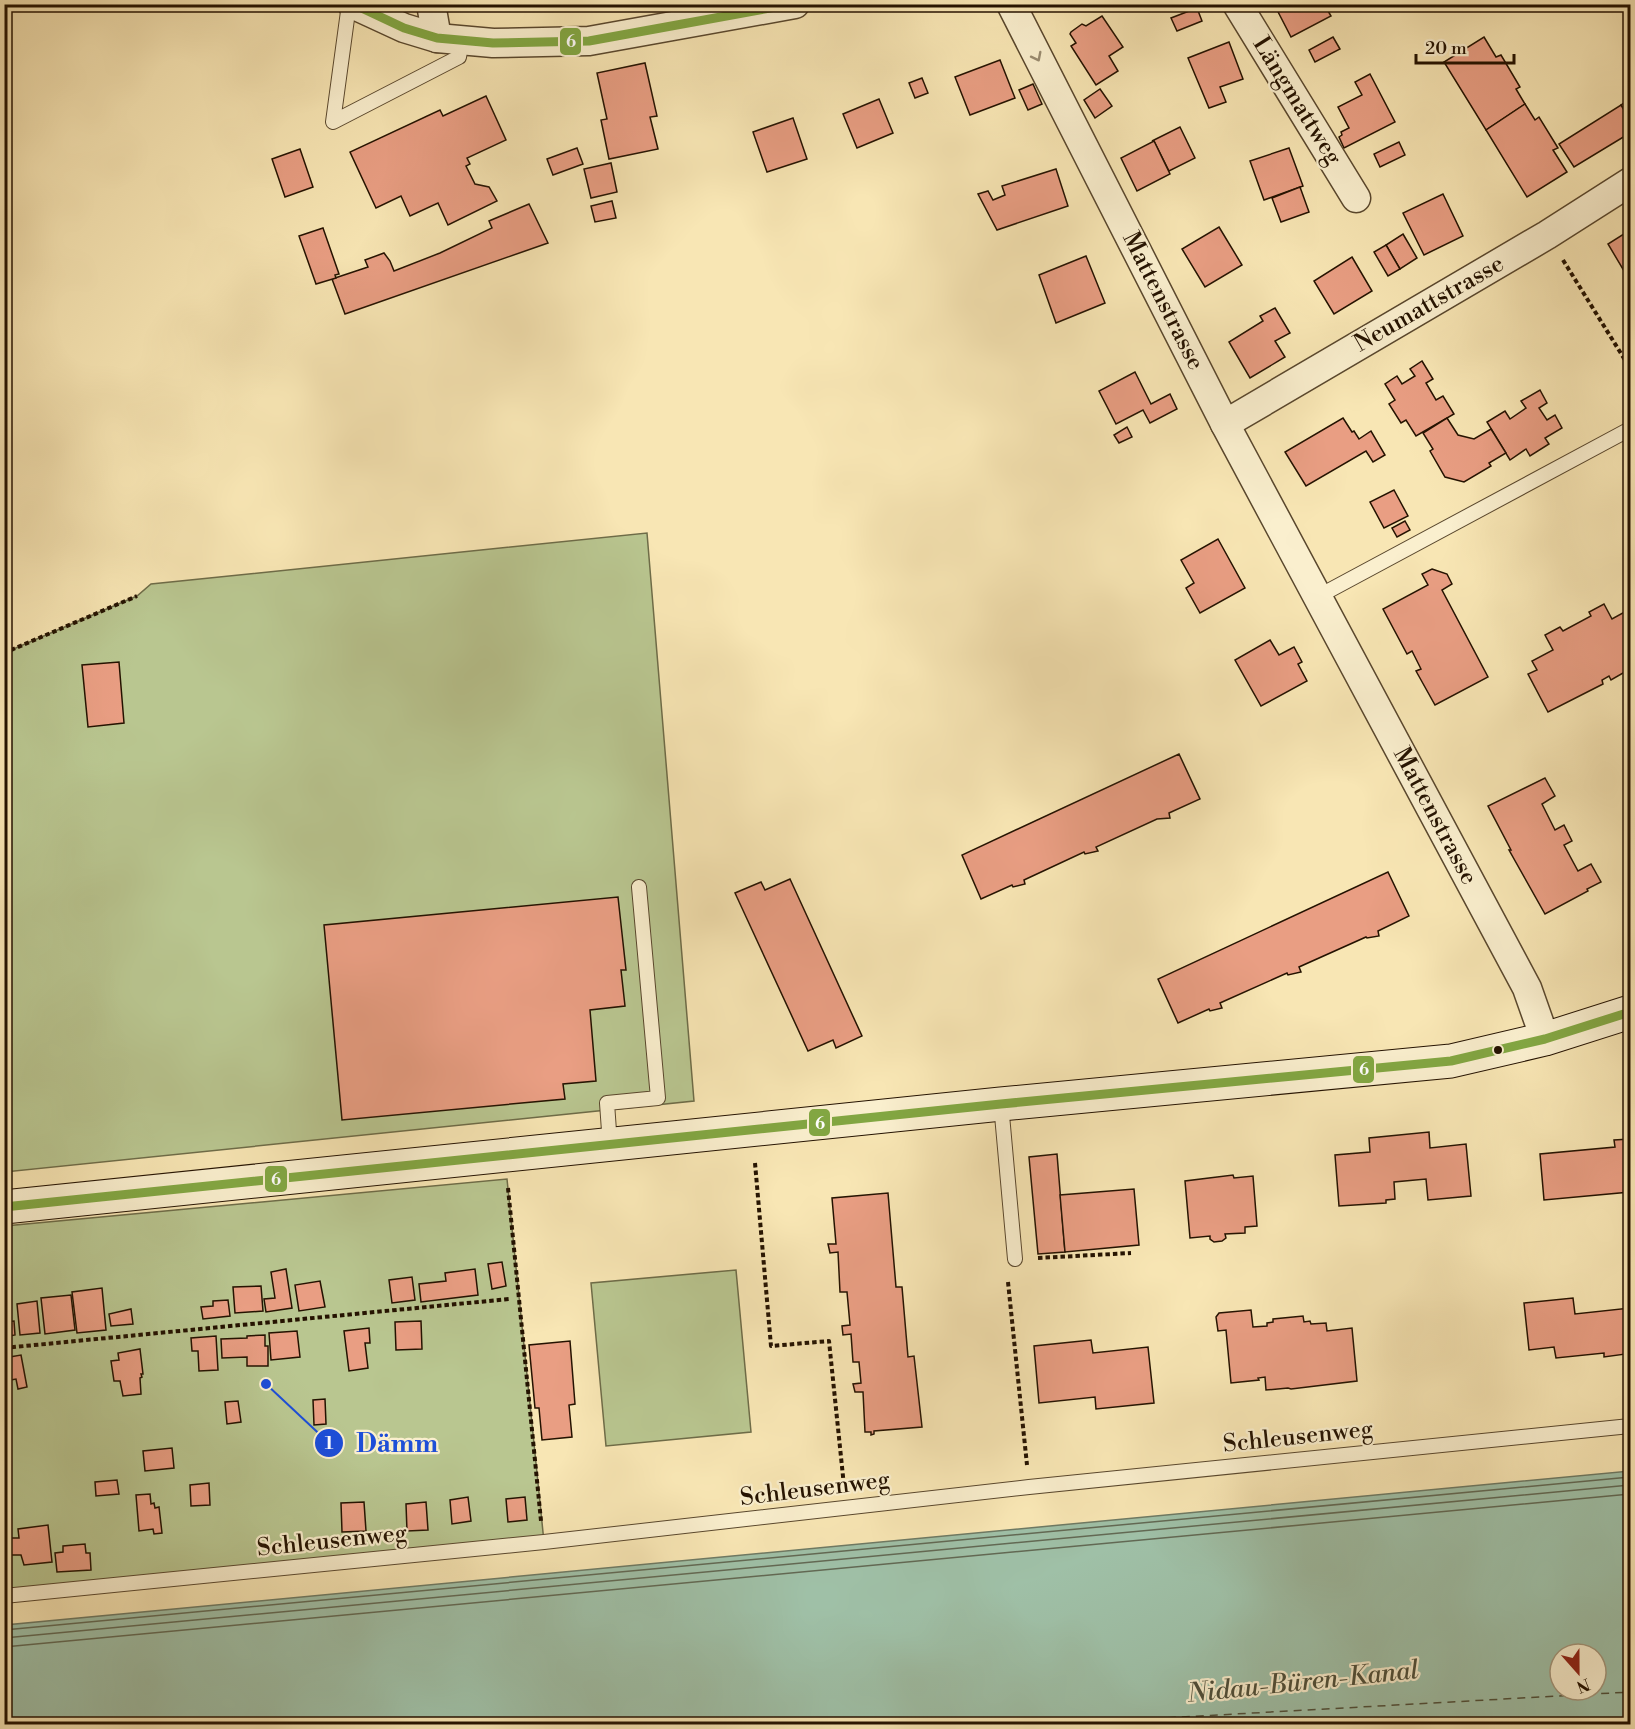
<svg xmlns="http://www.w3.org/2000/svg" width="1635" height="1729" viewBox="0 0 1635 1729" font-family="'Libre Bodoni',serif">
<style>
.green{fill:#b9c690;stroke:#6e6c48;stroke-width:1.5}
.water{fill:#9fc0a7;stroke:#6e7a64;stroke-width:1.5;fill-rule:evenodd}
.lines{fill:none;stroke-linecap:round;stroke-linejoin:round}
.shore{stroke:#626954;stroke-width:1.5}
.ferry{stroke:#4f4f3a;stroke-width:1.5;stroke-dasharray:8 6;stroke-linecap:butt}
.building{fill:#e99e83;stroke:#241200;stroke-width:1.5}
.service-casing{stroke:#59472d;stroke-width:16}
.minor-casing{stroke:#59472d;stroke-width:31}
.secondary-casing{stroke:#241200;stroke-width:35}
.path{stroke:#241200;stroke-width:4;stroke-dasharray:4.5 3;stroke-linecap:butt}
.service{stroke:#faefce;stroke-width:14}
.minor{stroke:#faefce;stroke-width:28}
.secondary{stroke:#faefce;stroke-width:33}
.bus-1-casing{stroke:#faefce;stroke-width:14}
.bus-1{stroke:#82a742;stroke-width:9}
.oneway{stroke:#9a8c71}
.bus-dot{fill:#241200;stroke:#faefce;stroke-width:2}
.labels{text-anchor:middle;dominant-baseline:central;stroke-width:4.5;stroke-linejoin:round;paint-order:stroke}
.street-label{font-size:24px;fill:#241200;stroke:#faefce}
.water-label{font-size:26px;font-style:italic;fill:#4f4f3a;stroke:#faefce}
.leader{fill:none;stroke:#1d4ed8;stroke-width:2}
.callout-dot{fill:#1d4ed8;stroke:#faefce;stroke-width:2}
.mark-label{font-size:18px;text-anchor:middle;font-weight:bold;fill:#fff}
.callout-label{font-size:26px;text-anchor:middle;font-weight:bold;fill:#1d4ed8;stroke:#faefce;stroke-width:4.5;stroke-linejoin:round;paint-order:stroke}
.line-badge{stroke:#faefce;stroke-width:2}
.badge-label{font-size:16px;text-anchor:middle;font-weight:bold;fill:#fff}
</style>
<rect width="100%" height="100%" fill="#f8e6b4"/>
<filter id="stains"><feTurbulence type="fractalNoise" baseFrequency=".00333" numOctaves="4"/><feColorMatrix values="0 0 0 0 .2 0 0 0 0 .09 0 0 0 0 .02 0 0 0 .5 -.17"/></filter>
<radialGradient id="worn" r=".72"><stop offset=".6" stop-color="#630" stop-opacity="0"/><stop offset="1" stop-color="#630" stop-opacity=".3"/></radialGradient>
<g class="green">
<path d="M647,533L694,1101L5,1172L4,653L137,596L151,584Z"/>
<path d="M507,1179L544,1542L5,1589V1226Z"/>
<path d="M736,1270L751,1432L606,1446L591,1283Z"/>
</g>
<path class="water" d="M1630,1471V1724H5V1625ZM1560,1654H1596V1690H1560Z"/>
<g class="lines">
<g class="shore">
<path d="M4,1630L1630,1477"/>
<path d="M4,1638L1630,1485"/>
<path d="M4,1647L1630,1494"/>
</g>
<path class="ferry" d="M1056,1724L1630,1692"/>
</g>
<g class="building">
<path d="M1274,4H1324L1331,16L1291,37Z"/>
<path d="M1197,8L1202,21L1177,31L1171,18Z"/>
<path d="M1102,16L1123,47L1109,56L1118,71L1096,85L1071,46L1076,43L1070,34L1071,32L1082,24L1086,26Z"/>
<path d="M1333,37L1340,49L1315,62L1309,50Z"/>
<path d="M1484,37L1496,57L1501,55L1520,87L1516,89L1525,104L1486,130L1444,62Z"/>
<path d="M1229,42L1243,79L1220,87L1226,102L1209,108L1188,58Z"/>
<path d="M1000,60L1015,98L970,115L955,77Z"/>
<path d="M645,63L657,116L650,117L658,149L609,159L601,120L607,119L597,73Z"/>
<path d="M1370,74L1395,122L1344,148L1339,137L1342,135L1341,132L1349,128L1338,107L1362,95L1355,82Z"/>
<path d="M922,78L928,93L915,98L909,83Z"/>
<path d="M1033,84L1042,104L1028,110L1019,90Z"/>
<path d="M1100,89L1112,106L1095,118L1084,100Z"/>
<path d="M486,96L506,140L467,158L470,164L466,166L475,184L489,187L497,201L448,225L438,203L410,216L401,196L376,208L350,152L440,110L443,116Z"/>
<path d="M879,99L893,133L857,148L843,114Z"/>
<path d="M1630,99V120L1621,105Z"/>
<path d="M1525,104L1535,120L1539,117L1558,148L1553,150L1567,172L1527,197L1486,130Z"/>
<path d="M1621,105L1630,120V133L1574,167L1559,144Z"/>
<path d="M793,118L807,159L767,172L753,132Z"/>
<path d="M1180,127L1195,158L1169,171L1154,141H1152Z"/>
<path d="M1154,141L1170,174L1137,191L1121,158Z"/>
<path d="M1399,142L1405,155L1380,167L1374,154Z"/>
<path d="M577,148L583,164L553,175L547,159Z"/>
<path d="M1289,148L1303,186L1264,200L1250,161Z"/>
<path d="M300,149L313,187L285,197L272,159Z"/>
<path d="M611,163L617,192L591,198L584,169Z"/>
<path d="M1056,169L1068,206L997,230L978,194L988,191L993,200L1005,195L1002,186Z"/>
<path d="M1300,187L1309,212L1281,222L1272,198Z"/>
<path d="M1443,194L1463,236L1424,255L1403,213Z"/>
<path d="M612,201L616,218L595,222L591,206Z"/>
<path d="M529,204L548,243L345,314L332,279L368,267L365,260L384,253L390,261L394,271L440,253L492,228L489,221Z"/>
<path d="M1219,227L1242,265L1205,287L1182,249Z"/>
<path d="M323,228L339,274L335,275L336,278L316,284L299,236Z"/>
<path d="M1630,230V281L1608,244Z"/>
<path d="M1403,234L1417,258L1400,269L1386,245Z"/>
<path d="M1386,245L1400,269L1388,276L1374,252Z"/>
<path d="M1086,256L1105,303L1056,323L1039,275Z"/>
<path d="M1352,257L1372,291L1334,314L1314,281Z"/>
<path d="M1275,308L1290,333L1275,341L1285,357L1250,378L1229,342L1263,321L1260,316Z"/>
<path d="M1422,361L1433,379L1426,383L1436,400L1443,396L1454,414L1416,436L1406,420L1401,423L1389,404L1395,400L1385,384L1397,376L1402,384L1415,376L1410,369Z"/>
<path d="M1135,372L1151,404L1170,394L1177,409L1150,423L1143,410L1116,424L1099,391Z"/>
<path d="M1540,390L1547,403L1539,408L1547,420L1555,415L1562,428L1545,438L1549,444L1530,456L1526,449L1510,460L1487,422L1505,411L1510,419L1526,408L1521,401Z"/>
<path d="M1343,418L1352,432L1354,431L1359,439L1371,431L1385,455L1373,462L1366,451L1306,486L1285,452Z"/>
<path d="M1447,418L1458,435L1474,439L1491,429L1506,453L1489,463L1491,466L1464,482L1445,477L1430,451L1433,449L1423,433Z"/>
<path d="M1127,427L1132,437L1119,443L1114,435Z"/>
<path d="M1394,490L1408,516L1384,528L1370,502Z"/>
<path d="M1405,521L1410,530L1397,537L1392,528Z"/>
<path d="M1218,539L1245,588L1200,613L1186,588L1194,583L1181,560Z"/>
<path d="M1432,569L1447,574L1452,584L1442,590L1488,677L1435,705L1416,671L1421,669L1412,651L1407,654L1383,609L1428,585L1422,574Z"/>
<path d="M1604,604L1612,619L1630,609V669L1611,680L1609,676L1602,680L1603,684L1548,712L1528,674L1537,670L1532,661L1553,650L1545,635L1560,627L1563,631L1591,616L1589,612Z"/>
<path d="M1270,640L1279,655L1294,647L1302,662L1298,664L1307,681L1261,706L1235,660Z"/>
<path d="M119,662L124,723L88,727L82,665Z"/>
<path d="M1179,754L1200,799L1169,813L1170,818L1157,819L1096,847L1098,851L1085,854L1084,852L1024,880L1025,884L1013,887L1012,885L981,899L962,855Z"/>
<path d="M1545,778L1555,796L1542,804L1555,830L1564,825L1572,841L1564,845L1578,871L1591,864L1601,882L1587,889L1588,891L1545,914L1509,850H1511L1488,806Z"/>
<path d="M1388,872L1409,916L1378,931L1379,936L1367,938L1366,937L1299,967L1301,972L1288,975L1287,973L1220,1003L1222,1008L1210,1011L1209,1009L1178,1023L1158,979Z"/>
<path d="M790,879L862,1036L836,1048L833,1040L808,1051L735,893L761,882L765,890Z"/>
<path d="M618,897L626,970H621L625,1006L590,1010L596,1081L563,1084L565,1099L342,1120L324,925Z"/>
<path d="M1429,1132L1430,1148L1466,1144L1471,1196L1428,1200L1426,1179L1394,1182L1395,1199L1386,1200V1203L1339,1206L1335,1155L1370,1152L1369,1138Z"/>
<path d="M1630,1139V1192L1544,1200L1540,1154L1615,1147L1614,1140Z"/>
<path d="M1057,1154L1065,1252L1038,1254L1029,1157Z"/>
<path d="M1233,1175L1234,1178L1253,1176L1257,1226L1245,1227V1233L1225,1234L1226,1238L1222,1241L1214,1242L1210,1239V1236L1190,1238L1185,1181Z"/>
<path d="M1134,1189L1139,1245L1065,1252L1060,1195Z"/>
<path d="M888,1193L896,1287H902L908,1357L914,1356L922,1427L874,1431V1434L871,1435V1432H865L863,1392H855L853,1384L861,1383L859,1362H853L851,1334L843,1335L842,1326L850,1325L847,1292H840L838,1252L830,1253L828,1244H836L832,1198Z"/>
<path d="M502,1262L506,1286L492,1289L488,1264Z"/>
<path d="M286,1269L292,1308L266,1312L264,1299L275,1298L271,1272Z"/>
<path d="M475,1269L478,1295L421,1302L419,1284L446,1281L445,1273Z"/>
<path d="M412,1277L415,1300L392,1303L389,1280Z"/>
<path d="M320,1281L325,1307L299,1311L295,1285Z"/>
<path d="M261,1286L263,1311L235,1313L233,1287Z"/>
<path d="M102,1288L106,1330L77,1333L72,1292Z"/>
<path d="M71,1295L75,1330L45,1334L41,1298Z"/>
<path d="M1573,1298L1575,1314L1630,1308V1350L1625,1351L1626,1354L1604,1357V1353L1556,1358L1554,1347L1529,1350L1524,1303Z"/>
<path d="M228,1300L230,1316L203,1319L201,1307L213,1306V1301Z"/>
<path d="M37,1301L40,1333L20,1335L17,1304Z"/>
<path d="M131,1309L133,1324L111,1326L109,1314Z"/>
<path d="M1251,1310L1253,1327L1267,1326V1323L1273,1322V1319L1303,1316L1304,1322L1310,1321L1311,1324L1326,1323L1327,1331L1352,1328L1357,1381L1291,1389L1288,1388L1266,1390L1265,1377L1258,1378L1259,1380L1231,1383L1226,1330L1218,1331L1216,1317L1219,1313Z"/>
<path d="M14,1321L15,1335L4,1337V1322Z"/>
<path d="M421,1321L422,1349L396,1350L395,1322Z"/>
<path d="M369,1328L370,1343H365L368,1368L349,1371L344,1331Z"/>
<path d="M297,1331L300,1357L271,1360L269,1333Z"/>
<path d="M265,1335V1346H268V1366H247V1357L222,1358L221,1339L247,1338V1336Z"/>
<path d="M216,1336L218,1370L199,1371L198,1351H192L191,1338Z"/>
<path d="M1091,1340L1093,1353L1148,1347L1154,1403L1096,1409L1095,1397L1039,1403L1034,1346Z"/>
<path d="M570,1341L575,1404L569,1405L572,1437L542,1440L539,1408H535L529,1345Z"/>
<path d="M140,1349L143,1374H141L142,1377L140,1378L141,1394L123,1396L120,1381H114L111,1361L119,1360L118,1353Z"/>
<path d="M21,1355L27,1387L18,1389L16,1379L4,1381V1358Z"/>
<path d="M325,1399L326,1424L314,1425L313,1400Z"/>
<path d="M238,1401L241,1422L227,1424L225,1402Z"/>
<path d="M172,1448L174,1468L145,1471L143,1451Z"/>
<path d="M117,1480L119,1494L96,1496L95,1482Z"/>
<path d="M209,1483L210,1505L191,1506L190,1485Z"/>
<path d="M150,1494L151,1504L154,1503L155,1508L159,1507L162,1533L154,1534L153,1529L139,1531L136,1495Z"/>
<path d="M468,1497L471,1521L452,1524L450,1500Z"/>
<path d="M525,1497L527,1520L508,1522L506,1499Z"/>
<path d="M364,1502L366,1531L342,1532L341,1503Z"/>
<path d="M426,1502L428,1530L407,1531L406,1504Z"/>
<path d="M48,1525L52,1562L24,1565L21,1555H6L8,1569H4V1538H19L18,1529Z"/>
<path d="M85,1544L86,1553H90L91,1570L57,1572L55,1553L63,1552V1546Z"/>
</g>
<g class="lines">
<defs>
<g id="service">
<path d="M349,4L333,122L459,57L462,40"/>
<path d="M1319,596L1630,429"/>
<path d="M1001,1104L1015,1259"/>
<path d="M610,1145L607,1103L658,1098L639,887"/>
<path d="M4,1596L544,1542L1029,1487L1630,1426"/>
</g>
<g id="minor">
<path d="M352,4L404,28L437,38L493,43L589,41L795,4"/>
<path d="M431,4L437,38"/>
<path d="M1011,4L1225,424L1527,988L1545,1039"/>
<path d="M1237,4L1356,198"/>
<path d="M1225,424L1547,235L1630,182"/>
</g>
<path id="secondary" d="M4,1207L1001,1104L1451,1061L1545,1039L1630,1012"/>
</defs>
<use href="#service" class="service-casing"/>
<use href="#minor" class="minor-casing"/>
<use href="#secondary" class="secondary-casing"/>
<g class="path">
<path d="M1563,260L1630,368"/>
<path d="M4,653L137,596"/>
<path d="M755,1163L771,1346L829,1341L844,1486"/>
<path d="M508,1188L541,1521"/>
<path d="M1038,1258L1131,1253"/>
<path d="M1008,1282L1027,1465"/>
<path d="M4,1348L509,1299"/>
</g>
<use href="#service" class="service"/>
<use href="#minor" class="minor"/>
<use href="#secondary" class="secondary"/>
<defs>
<g id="bus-1">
<path d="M353,4L404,28L437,38L493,43L589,41L792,4"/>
<path d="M4,1207L1001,1104L1451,1061L1545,1039L1630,1012"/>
</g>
</defs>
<use href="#bus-1" class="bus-1-casing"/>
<use href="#bus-1" class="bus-1"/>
</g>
<defs><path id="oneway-chevron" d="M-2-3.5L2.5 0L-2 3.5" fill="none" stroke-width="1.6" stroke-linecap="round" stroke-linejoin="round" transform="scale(1.5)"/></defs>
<use class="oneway" href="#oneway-chevron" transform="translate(1037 57) rotate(63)"/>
<circle class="bus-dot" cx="1498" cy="1050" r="5"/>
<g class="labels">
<g class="street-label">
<text transform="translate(1297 101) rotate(58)">Längmattweg</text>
<text transform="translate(1163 301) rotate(63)">Mattenstrasse</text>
<text transform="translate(1429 304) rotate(-30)">Neumattstrasse</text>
<text transform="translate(1435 816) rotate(62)">Mattenstrasse</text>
<text transform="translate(1298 1437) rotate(-6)">Schleusenweg</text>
<text transform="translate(815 1489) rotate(-7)">Schleusenweg</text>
<text transform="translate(332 1541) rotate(-6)">Schleusenweg</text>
</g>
<g class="water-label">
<text transform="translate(1303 1682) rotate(-6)">Nidau-Büren-Kanal</text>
</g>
</g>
<path class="leader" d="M266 1384L329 1443"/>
<g class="callout-dot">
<circle cx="266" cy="1384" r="6"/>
<circle cx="329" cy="1443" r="15"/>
</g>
<g class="mark-label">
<text x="329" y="1449">1</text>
</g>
<g class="callout-label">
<text x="397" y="1452">Dämm</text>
</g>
<g class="line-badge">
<rect x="559" y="27" width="23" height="29" rx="6" fill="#82a742"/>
<rect x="1352" y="1055" width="23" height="29" rx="6" fill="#82a742"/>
<rect x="808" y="1108" width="23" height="29" rx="6" fill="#82a742"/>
<rect x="264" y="1165" width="24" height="28" rx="6" fill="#82a742"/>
</g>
<g class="badge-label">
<text x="571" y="47">6</text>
<text x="1364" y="1075">6</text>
<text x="820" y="1129">6</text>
<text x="276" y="1185">6</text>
</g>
<rect width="1635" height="1729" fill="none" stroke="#f8e6b4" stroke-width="24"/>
<rect x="6" y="6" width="1623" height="1717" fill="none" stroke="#241200" stroke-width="3"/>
<rect x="12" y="12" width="1611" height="1705" fill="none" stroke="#241200" stroke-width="1.5"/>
<g transform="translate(1578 1672) rotate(159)"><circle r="28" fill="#faefce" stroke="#a4977c" stroke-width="1.5"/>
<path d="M0-4.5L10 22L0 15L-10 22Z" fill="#8f2418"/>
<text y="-9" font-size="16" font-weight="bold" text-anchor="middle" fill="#241200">N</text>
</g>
<path d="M1416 54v9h98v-9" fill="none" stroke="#241200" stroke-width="3"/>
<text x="1425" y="54" font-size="18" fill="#241200" stroke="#faefce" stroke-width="4.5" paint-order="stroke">20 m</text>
<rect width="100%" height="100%" filter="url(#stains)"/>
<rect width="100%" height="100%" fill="url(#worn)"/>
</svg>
